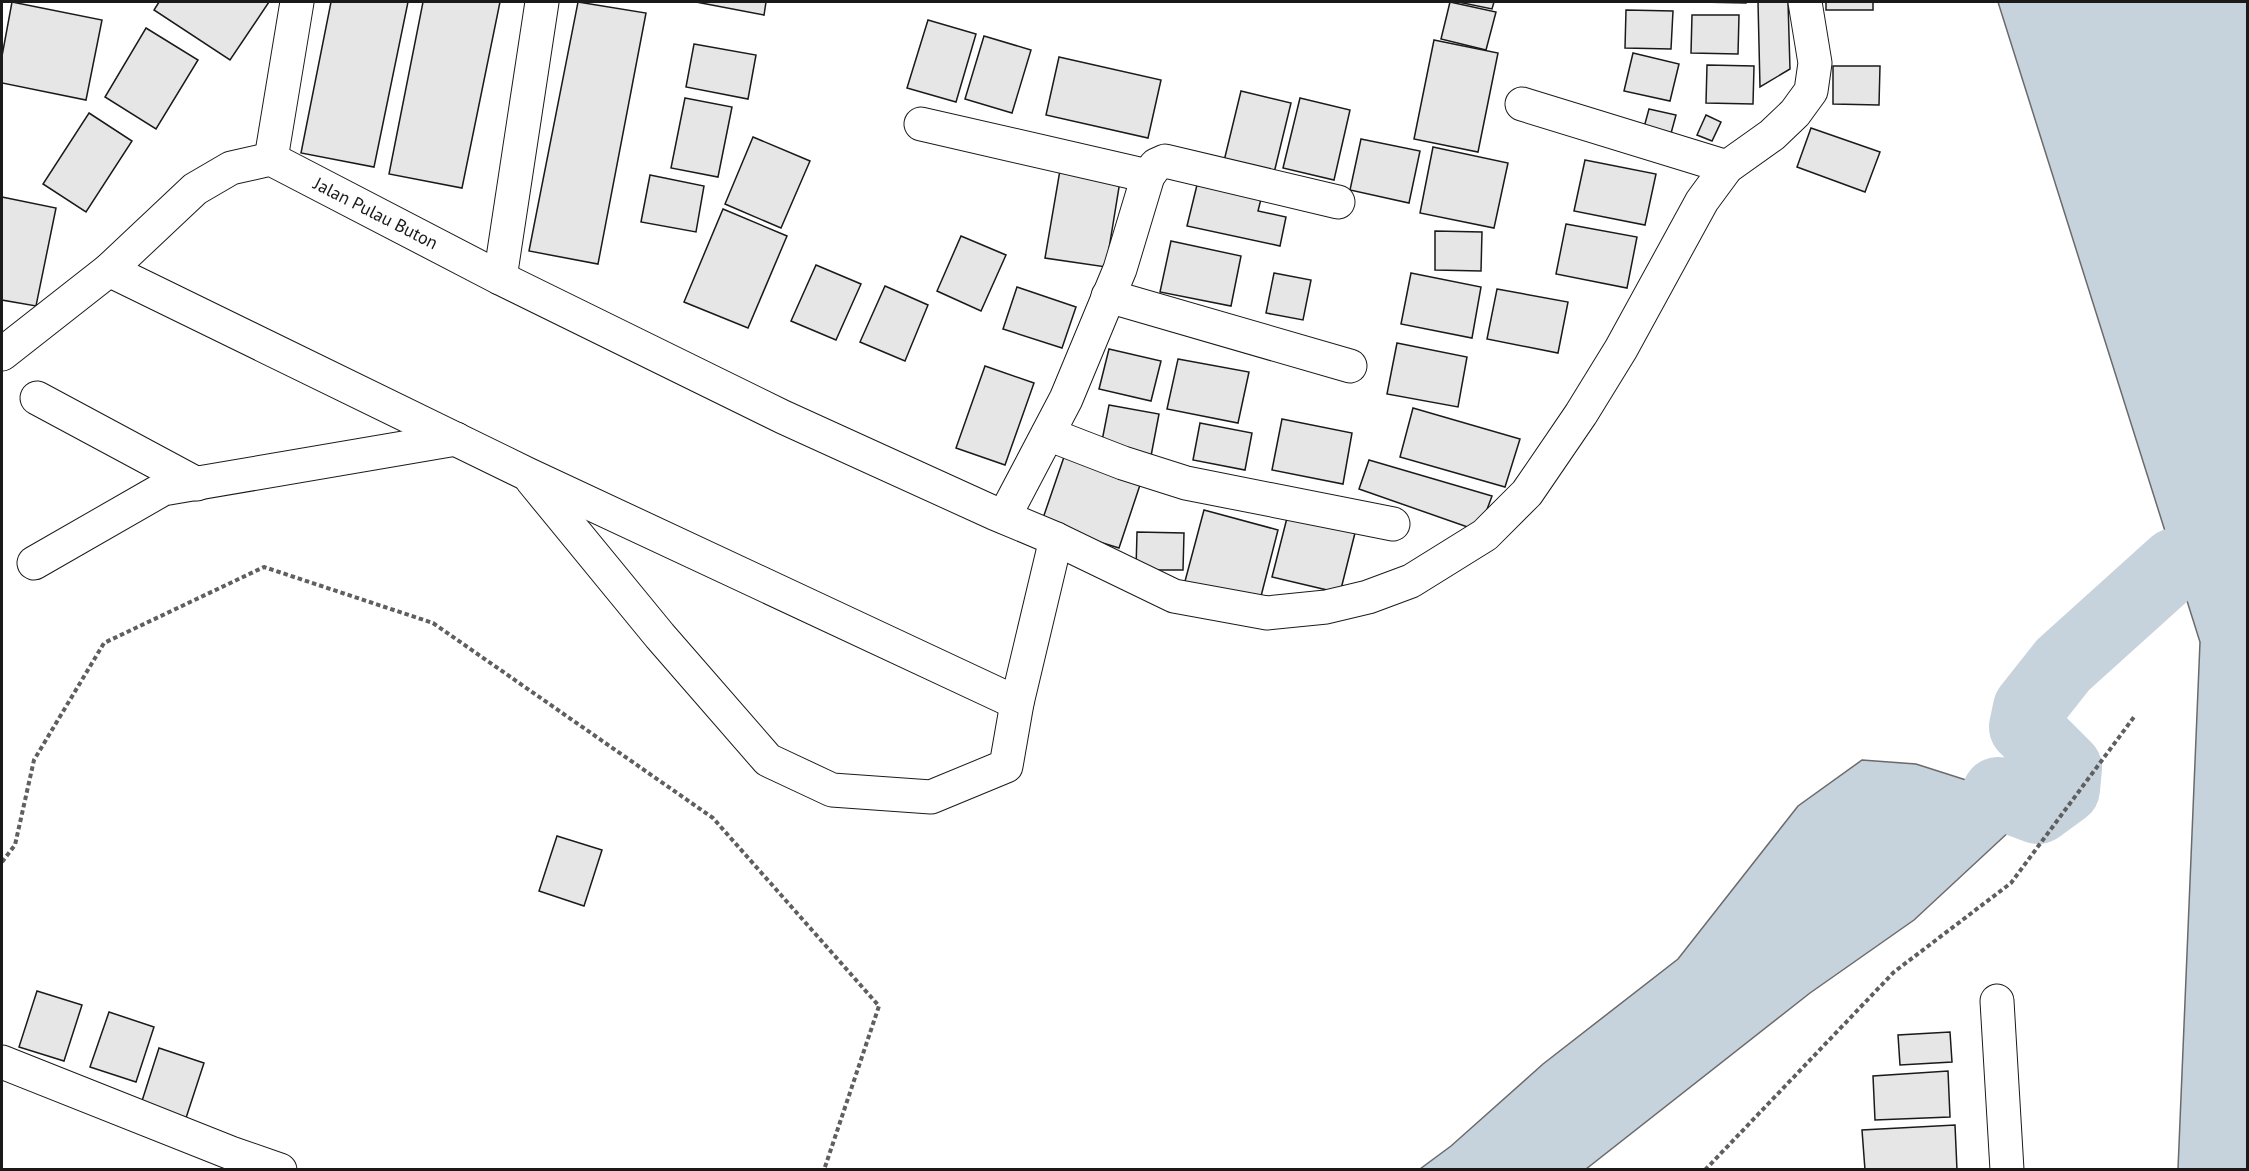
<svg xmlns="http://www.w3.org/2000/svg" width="2249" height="1171" viewBox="0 0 2249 1171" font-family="'PT Sans',sans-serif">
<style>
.water{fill:#c6d2dc;stroke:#6a6a6a;stroke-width:1.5}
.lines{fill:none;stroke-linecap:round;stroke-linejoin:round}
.river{stroke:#c6d2dc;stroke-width:72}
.building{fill:#e6e6e6;stroke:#1a1a1a;stroke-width:1.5}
.minor-casing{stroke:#1a1a1a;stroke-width:35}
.path{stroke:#5f5f5f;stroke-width:4;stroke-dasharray:4.5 3;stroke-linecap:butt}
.minor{stroke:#fff;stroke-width:33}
.labels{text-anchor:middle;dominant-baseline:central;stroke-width:4.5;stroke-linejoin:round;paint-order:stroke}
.street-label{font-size:18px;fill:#1a1a1a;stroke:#fff}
</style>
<rect width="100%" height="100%" fill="#fff"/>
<g class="water">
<path d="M1998,2H2247V1169H2178L2200,642Z"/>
<path d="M1862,760L1916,764L1991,788L2013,803L2012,829L1914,920L1810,993L1586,1169H1420L1451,1146L1543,1064L1678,959L1798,806Z"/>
</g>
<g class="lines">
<path class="river" d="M1998,793L2038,808L2064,789L2066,768L2025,727L2029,708L2063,665L2175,564"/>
</g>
<g class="building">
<path d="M12,2L102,20L86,100L2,83V56Z"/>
<path d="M159,2H269L230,60L154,10Z"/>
<path d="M331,2H408L374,167L301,153Z"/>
<path d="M423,2H500L462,188L389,174Z"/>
<path d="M578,2L646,13L598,264L529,251Z"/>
<path d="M696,2H766L764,15Z"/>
<path d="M1450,2L1496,12L1486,50L1441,39Z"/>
<path d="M1458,2H1494L1492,9Z"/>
<path d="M1699,2H1746V3Z"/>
<path d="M1758,2H1788L1790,69L1760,87Z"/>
<rect x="1826" y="2" width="47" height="8"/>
<path d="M1626,10L1673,11L1671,49L1625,48Z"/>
<path d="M1692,15H1739L1738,54L1691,53Z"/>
<path d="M928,20L976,34L956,102L907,88Z"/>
<path d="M146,28L198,60L156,129L105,97Z"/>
<path d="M984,36L1031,50L1012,113L965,99Z"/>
<path d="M1434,40L1498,53L1478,152L1414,139Z"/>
<path d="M694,44L756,55L748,99L686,87Z"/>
<path d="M1633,53L1679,64L1670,101L1624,91Z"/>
<path d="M1059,57L1161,80L1148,138L1046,115Z"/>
<path d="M1707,65L1754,66L1753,104L1706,103Z"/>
<path d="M1833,66H1880L1879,105L1833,104Z"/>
<path d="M1241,91L1291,103L1274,173L1224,161Z"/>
<path d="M685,98L732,107L718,177L671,168Z"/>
<path d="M1300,98L1350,110L1334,180L1283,168Z"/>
<path d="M1649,109L1676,115L1670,137L1643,131Z"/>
<path d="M89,113L132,141L86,212L43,184Z"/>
<path d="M1706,115L1721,122L1712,141L1697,135Z"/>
<path d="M1811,128L1880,152L1865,192L1797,167Z"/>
<path d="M753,137L810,161L781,228L725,204Z"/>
<path d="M1361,139L1420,151L1409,203L1350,190Z"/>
<path d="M1433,147L1508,163L1494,228L1420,213Z"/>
<path d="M1585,160L1656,174L1645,225L1574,211Z"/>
<path d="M1060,170L1120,181L1106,267L1045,258Z"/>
<path d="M650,175L704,186L696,232L641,222Z"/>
<path d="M1197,185L1261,199L1258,211L1286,217L1280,246L1187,226Z"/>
<path d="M2,197L56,208L36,306L2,300Z"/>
<path d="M723,209L787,236L748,328L684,302Z"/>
<path d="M1566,224L1637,237L1627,288L1556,274Z"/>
<path d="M1435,231L1482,232L1481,271L1435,270Z"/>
<path d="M961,236L1006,255L981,311L937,291Z"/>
<path d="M1171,241L1241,256L1231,306L1160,292Z"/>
<path d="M816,265L861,284L836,340L791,321Z"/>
<path d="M1274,273L1311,280L1303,320L1266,313Z"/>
<path d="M1411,273L1481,287L1472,338L1401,324Z"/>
<path d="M885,286L928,305L905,361L860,342Z"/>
<path d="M1017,287L1076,307L1062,348L1003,329Z"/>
<path d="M1497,289L1568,302L1558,353L1487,339Z"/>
<path d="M1397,343L1467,357L1458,407L1387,394Z"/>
<path d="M1109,349L1161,361L1151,401L1099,389Z"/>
<path d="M1178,359L1249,372L1238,423L1167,409Z"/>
<path d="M985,366L1034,383L1005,465L956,448Z"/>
<path d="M1109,405L1159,414L1151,456L1101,446Z"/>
<path d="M1413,408L1520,439L1505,487L1400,457Z"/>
<path d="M1282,419L1352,433L1343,484L1272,470Z"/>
<path d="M1200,423L1252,433L1245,470L1193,460Z"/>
<path d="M1064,457L1141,482L1119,548L1041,524Z"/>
<path d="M1369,460L1492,496L1479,531L1359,489Z"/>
<path d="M1204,510L1278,530L1259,604L1184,585Z"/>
<path d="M1287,518L1355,533L1340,593L1272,577Z"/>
<path d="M1137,532L1184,533L1183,570H1136Z"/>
<path d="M557,836L602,850L584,906L539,891Z"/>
<path d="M37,991L82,1005L64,1061L19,1047Z"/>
<path d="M109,1012L154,1027L136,1082L90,1067Z"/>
<path d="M1950,1032L1952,1062L1900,1065L1898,1035Z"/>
<path d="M159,1048L204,1063L186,1118L141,1104Z"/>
<path d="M1948,1071L1950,1117L1875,1120L1873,1076Z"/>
<path d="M1955,1125L1957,1170H1865L1862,1130Z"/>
</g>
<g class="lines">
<defs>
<g id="minor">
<path d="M1522,104L1727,167"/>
<path d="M921,124L1148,176"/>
<path d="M271,159L297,2"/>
<path d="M109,270L527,474L1017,703"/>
<path d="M500,278L542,2"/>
<path d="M1108,296L1350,366"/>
<path d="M2,354L109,270L195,189L231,168L271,159L500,278L783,417L994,513L1056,539L1174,596L1267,613L1326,607L1368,597L1411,581L1485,535L1527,493L1581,414L1621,349L1702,201L1727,167L1772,135L1795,113L1811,91L1815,63L1805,2"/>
<path d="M37,398L197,484"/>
<path d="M1048,434L1123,463L1186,483L1393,524"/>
<path d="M532,480L660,636L768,760L832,790L931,797L1006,766L1017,703L1056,539"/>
<path d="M1004,517L1066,399L1120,269L1148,176L1156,165L1165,161L1338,202"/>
<path d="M34,563L163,489L456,439"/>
<path d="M1997,1001L2007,1170"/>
<path d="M2,1062L231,1153L280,1170"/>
</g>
</defs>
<use href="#minor" class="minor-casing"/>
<g class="path">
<path d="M2,862L15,845L34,760L104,643L264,567L433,623L713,818L879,1006L824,1170"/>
<path d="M1705,1170L1894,972L2011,883L2134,717"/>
</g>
<use href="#minor" class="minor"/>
</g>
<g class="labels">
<g class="street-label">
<text transform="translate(376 213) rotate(27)">Jalan Pulau Buton</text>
</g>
</g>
<rect width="2249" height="1171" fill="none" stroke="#1a1a1a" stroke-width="6"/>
</svg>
